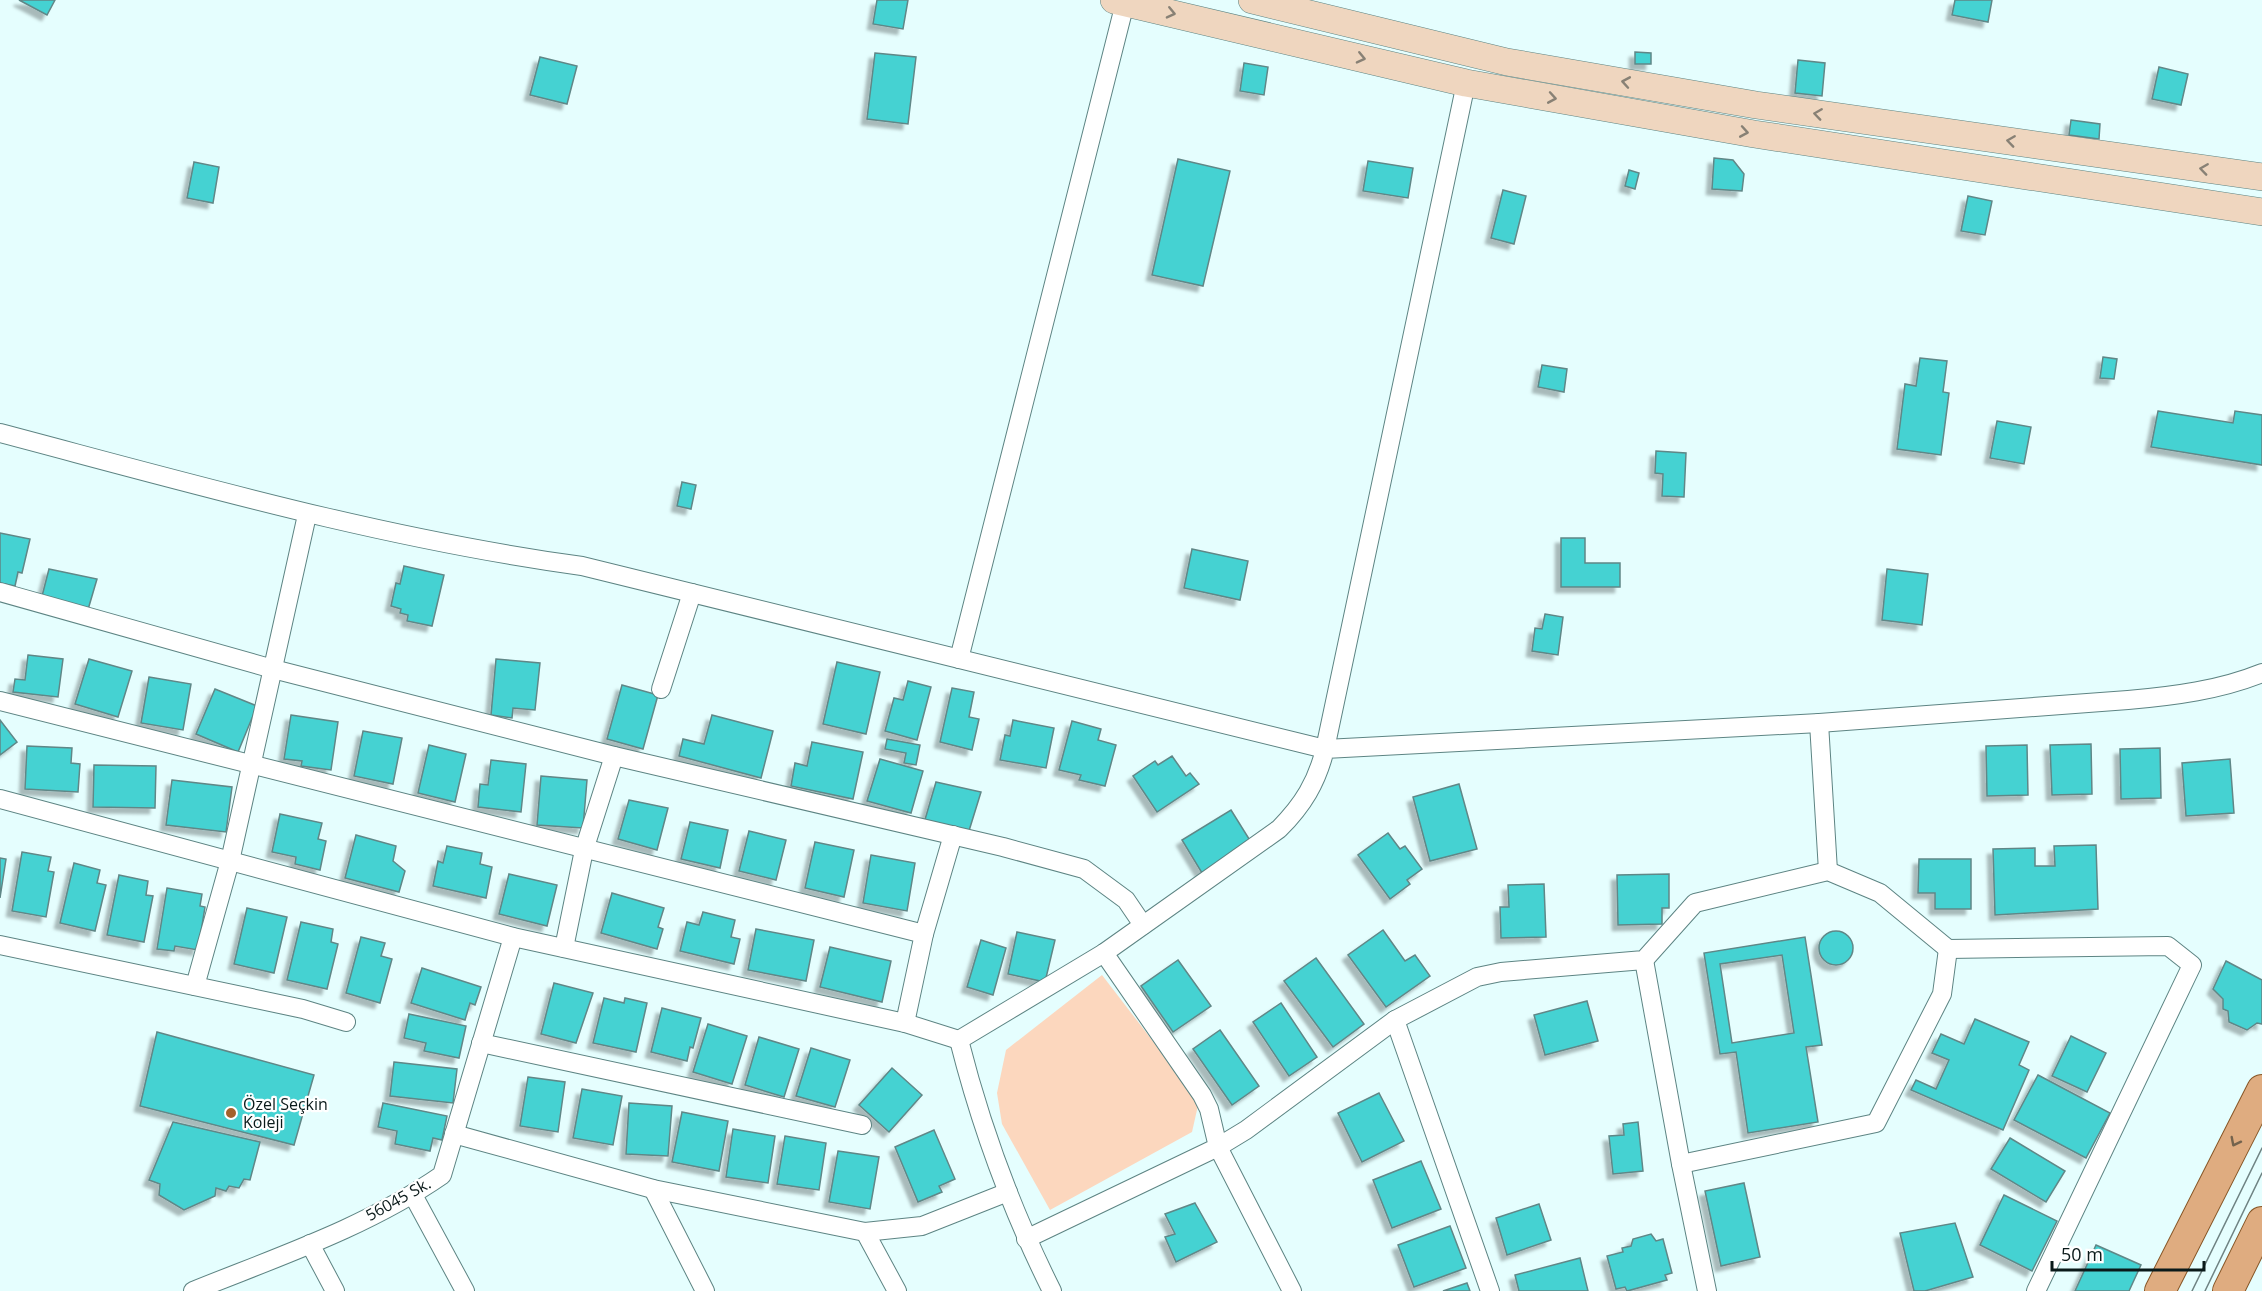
<svg xmlns="http://www.w3.org/2000/svg" width="2262" height="1291" viewBox="0 0 2262 1291" font-family="'Open Sans',sans-serif">
<style>
.green{fill:#fcd7be}
.building{fill:#44d2d2;stroke:#608787;stroke-width:1.5;fill-rule:evenodd;filter:url(#shadow)}
.lines{fill:none;stroke-linecap:round;stroke-linejoin:round}
.minor-casing{stroke:#5d8483;stroke-width:20}
.secondary-casing{stroke:#5d8483;stroke-width:28}
.primary-casing{stroke:#865525;stroke-width:32}
.minor{stroke:#fff;stroke-width:18}
.secondary{stroke:#efd6bf;stroke-width:27}
.primary{stroke:#dfac80;stroke-width:30}
.tram{stroke:#6f8383;stroke-width:1.5}
.oneway{stroke:#888175}
.oneway2{stroke:#74634d}
.poi-dot{fill:#a3622c;stroke:#fff;stroke-width:2}
.labels{text-anchor:middle;dominant-baseline:central;stroke-width:4.5;stroke-linejoin:round;paint-order:stroke}
.poi-label{font-size:16px;fill:#0a1a1a;stroke:#fff;text-anchor:start}
.street-label{font-size:16px;fill:#0a1a1a;stroke:#fff}
</style>
<defs>
<filter id="shadow"><feDropShadow dx="-5.5" dy="5.5" stdDeviation="1.5" flood-color="#0004"/></filter>
</defs>
<rect width="100%" height="100%" fill="#e5fefe"/>
<path class="green" d="M1102,975L1199,1101L1192,1132L1050,1210L1002,1124L997,1093L1006,1050Z"/>
<g class="building">
<path d="M19,0H55L47,15Z"/>
<path d="M877,0H908L903,29L873,24Z"/>
<path d="M1955,0H1992L1988,22L1952,15Z"/>
<path d="M1635,52L1651,53V64H1635Z"/>
<path d="M875,53L916,57L908,124L867,119Z"/>
<path d="M540,57L577,66L567,104L530,95Z"/>
<path d="M1798,60L1825,63L1822,96L1795,93Z"/>
<path d="M1244,63L1268,67L1264,95L1240,91Z"/>
<path d="M2159,67L2188,74L2181,105L2152,99Z"/>
<path d="M2071,120L2100,124L2099,139L2069,135Z"/>
<path d="M1714,158L1733,160L1744,174L1742,191L1712,189Z"/>
<path d="M1178,159L1230,171L1203,286L1152,275Z"/>
<path d="M1368,161L1413,168L1408,198L1363,191Z"/>
<path d="M194,162L219,167L213,203L187,198Z"/>
<path d="M1629,170L1639,173L1635,189L1625,186Z"/>
<path d="M1503,190L1526,196L1514,244L1491,238Z"/>
<path d="M1968,196L1992,201L1985,235L1961,231Z"/>
<path d="M2103,357L2117,359L2114,379L2100,378Z"/>
<path d="M1920,358L1947,361L1943,392L1949,393L1941,455L1897,449L1905,384L1916,386Z"/>
<path d="M1542,365L1567,369L1564,392L1538,387Z"/>
<path d="M2158,411L2233,423L2235,411L2262,415V465L2151,447Z"/>
<path d="M1997,421L2031,427L2024,464L1990,458Z"/>
<path d="M1656,451L1686,453L1684,497L1662,496L1663,474L1655,473Z"/>
<path d="M682,482L696,485L691,509L677,506Z"/>
<path d="M0,533L30,539L22,573L18,572L15,586L0,583Z"/>
<path d="M1561,538H1585V563H1620V587H1561Z"/>
<path d="M1192,549L1248,561L1240,600L1184,588Z"/>
<path d="M404,566L444,575L432,626L407,621L408,615L400,613L401,609L391,606L396,583L400,584Z"/>
<path d="M49,569L97,579L87,613L41,600Z"/>
<path d="M1887,569L1928,574L1922,625L1882,620Z"/>
<path d="M1545,614L1563,617L1558,655L1532,651L1535,628L1542,629Z"/>
<path d="M28,655L63,659L58,697L13,692L15,679L25,680Z"/>
<path d="M89,659L132,671L118,717L75,704Z"/>
<path d="M496,659L540,663L535,710L513,708L512,718L491,715Z"/>
<path d="M837,662L880,672L866,734L823,724Z"/>
<path d="M149,677L191,684L183,730L141,723Z"/>
<path d="M908,681L931,687L917,740L885,731L894,698L903,700Z"/>
<path d="M622,685L658,695L643,749L607,739Z"/>
<path d="M952,688L974,692L969,717L979,719L972,750L940,742Z"/>
<path d="M215,689L257,706L238,752L196,734Z"/>
<path d="M291,715L338,722L331,770L301,766L302,761L284,759Z"/>
<path d="M712,715L773,731L761,778L679,756L683,739L704,744Z"/>
<path d="M0,720L17,742L0,755Z"/>
<path d="M1013,720L1054,728L1046,768L1000,760L1005,735L1010,736Z"/>
<path d="M1072,721L1101,729L1098,740L1116,745L1105,786L1079,780L1081,775L1059,770Z"/>
<path d="M363,731L402,738L393,784L354,776Z"/>
<path d="M887,739L920,745L916,765L904,763L906,753L885,749Z"/>
<path d="M812,742L863,752L853,799L791,786L795,763L807,766Z"/>
<path d="M2091,744L2092,794L2052,795L2050,745Z"/>
<path d="M429,745L466,754L455,802L418,793Z"/>
<path d="M2027,745L2028,795L1987,796L1986,746Z"/>
<path d="M27,746L72,748L71,763L80,764L78,792L25,789Z"/>
<path d="M2160,748L2161,798L2121,799L2120,749Z"/>
<path d="M1172,756L1186,776L1190,773L1199,784L1157,812L1133,776L1155,761L1158,765Z"/>
<path d="M880,759L923,771L911,813L867,801Z"/>
<path d="M2230,759L2234,813L2186,816L2182,763Z"/>
<path d="M491,760L526,764L521,812L478,807L480,784L488,785Z"/>
<path d="M94,765L156,766L155,808L93,807Z"/>
<path d="M541,776L587,780L583,828L537,825Z"/>
<path d="M172,780L232,787L226,832L166,825Z"/>
<path d="M936,782L981,792L968,834L924,823Z"/>
<path d="M1459,784L1477,849L1430,861L1413,797Z"/>
<path d="M629,800L668,808L657,850L618,839Z"/>
<path d="M1231,810L1251,842L1202,873L1182,840Z"/>
<path d="M280,814L322,823L318,839L326,841L320,870L295,864L296,857L272,852Z"/>
<path d="M690,822L728,830L720,868L681,859Z"/>
<path d="M749,831L786,840L776,880L739,871Z"/>
<path d="M1388,833L1400,849L1405,846L1422,869L1407,880L1410,884L1390,899L1358,855Z"/>
<path d="M356,835L396,846L393,861L405,871L399,892L345,878Z"/>
<path d="M815,842L854,850L844,897L805,888Z"/>
<path d="M2096,845L2098,909L1995,915L1993,849L2035,848V866H2055L2054,846Z"/>
<path d="M447,846L482,853L480,864L492,867L486,898L433,886L438,861L443,863Z"/>
<path d="M22,852L51,857L48,871L54,872L46,917L12,911Z"/>
<path d="M871,855L915,863L907,911L863,903Z"/>
<path d="M0,858L6,859L0,898Z"/>
<path d="M1919,859H1971V909H1935V893H1918Z"/>
<path d="M74,863L100,870L97,883L106,885L95,931L60,923Z"/>
<path d="M509,874L557,885L547,926L499,914Z"/>
<path d="M1669,874V908H1662V924L1618,925L1617,875Z"/>
<path d="M119,875L148,881L146,895L153,896L144,942L107,935Z"/>
<path d="M1544,884L1546,937L1501,938L1500,907H1509L1508,885Z"/>
<path d="M167,888L202,894L200,906L205,907L198,950L175,946L174,951L157,949Z"/>
<path d="M612,893L664,908L658,927L663,929L657,949L601,933Z"/>
<path d="M247,908L287,917L274,973L234,964Z"/>
<path d="M703,912L735,920L731,937L740,939L734,964L680,951L687,922L699,925Z"/>
<path d="M301,922L333,929L331,942L338,944L327,989L287,980Z"/>
<path d="M756,929L814,940L806,981L748,970Z"/>
<path d="M1383,930L1405,961L1415,955L1430,976L1386,1007L1348,955Z"/>
<circle cx="1836" cy="948" r="17"/>
<path d="M1017,932L1055,940L1045,982L1008,974Z"/>
<path d="M361,937L385,943L381,956L392,959L380,1003L346,993Z"/>
<path d="M1805,937L1822,1045L1806,1047L1818,1122L1748,1133L1736,1052L1720,1054L1704,953ZM1782,955L1794,1033L1732,1043L1720,964Z"/>
<path d="M981,940L1006,948L993,995L967,987Z"/>
<path d="M830,947L891,961L882,1002L820,987Z"/>
<path d="M1316,958L1364,1024L1333,1047L1284,981Z"/>
<path d="M1178,960L1211,1006L1173,1032L1141,986Z"/>
<path d="M2226,961L2262,980V1024L2257,1023L2247,1030L2229,1022L2228,1011L2223,1009V999L2213,989Z"/>
<path d="M422,968L481,987L475,1005L470,1003L465,1020L411,1003Z"/>
<path d="M554,983L593,993L576,1043L541,1034Z"/>
<path d="M604,998L624,1003L625,998L647,1003L636,1052L593,1043Z"/>
<path d="M1587,1001L1598,1041L1545,1055L1534,1015Z"/>
<path d="M1281,1003L1317,1057L1289,1076L1253,1022Z"/>
<path d="M662,1008L701,1018L693,1048L690,1047L687,1061L651,1052Z"/>
<path d="M409,1014L466,1026L459,1058L424,1051L426,1043L404,1038Z"/>
<path d="M1975,1019L2029,1042L2019,1065L2029,1070L2003,1130L1911,1090L1916,1080L1936,1089L1949,1060L1932,1053L1941,1034L1964,1044Z"/>
<path d="M708,1024L747,1036L732,1084L693,1072Z"/>
<path d="M1220,1030L1259,1086L1232,1105L1193,1049Z"/>
<path d="M157,1032L314,1075L294,1145L140,1106Z"/>
<path d="M2071,1036L2106,1053L2087,1092L2052,1076Z"/>
<path d="M759,1037L799,1049L784,1097L745,1085Z"/>
<path d="M811,1048L850,1060L835,1107L796,1096Z"/>
<path d="M394,1062L457,1069L453,1103L390,1096Z"/>
<path d="M892,1068L922,1095L889,1132L859,1105Z"/>
<path d="M2038,1075L2110,1113L2086,1158L2014,1120Z"/>
<path d="M528,1077L565,1082L558,1132L520,1126Z"/>
<path d="M582,1089L622,1096L613,1145L573,1138Z"/>
<path d="M1379,1093L1404,1141L1362,1162L1338,1113Z"/>
<path d="M383,1103L447,1116L442,1140L433,1138L430,1151L395,1144L397,1131L378,1127Z"/>
<path d="M629,1103L672,1106L668,1156L626,1154Z"/>
<path d="M682,1112L728,1121L719,1171L672,1162Z"/>
<path d="M173,1122L260,1142L250,1180L244,1179L239,1188L229,1186L226,1191L216,1188L215,1196L184,1210L159,1195L160,1184L149,1180Z"/>
<path d="M1638,1122L1643,1171L1613,1174L1609,1136L1624,1135L1623,1124Z"/>
<path d="M733,1129L775,1136L768,1183L726,1177Z"/>
<path d="M934,1130L955,1179L939,1186L942,1192L918,1202L895,1147Z"/>
<path d="M785,1136L826,1143L819,1190L777,1184Z"/>
<path d="M2010,1138L2065,1171L2046,1202L1991,1169Z"/>
<path d="M838,1151L879,1157L870,1209L829,1202Z"/>
<path d="M1421,1161L1441,1209L1392,1228L1373,1180Z"/>
<path d="M1744,1183L1760,1257L1721,1266L1705,1191Z"/>
<path d="M2004,1195L2057,1221L2032,1271L1980,1245Z"/>
<path d="M1195,1203L1217,1242L1176,1262L1165,1237L1175,1234L1165,1214Z"/>
<path d="M1539,1204L1551,1240L1507,1255L1496,1218Z"/>
<path d="M1955,1223L1973,1277L1925,1291H1914L1900,1233Z"/>
<path d="M1450,1226L1466,1268L1414,1287L1398,1245Z"/>
<path d="M1651,1234L1656,1241L1663,1239L1672,1273L1665,1275L1667,1280L1627,1291L1625,1287L1616,1289L1607,1256L1623,1252L1622,1248L1631,1246L1633,1239Z"/>
<path d="M2096,1245L2141,1265L2129,1291H2075Z"/>
<path d="M1580,1258L1588,1291H1519L1515,1275Z"/>
<path d="M1467,1283L1470,1291H1443Z"/>
</g>
<g class="lines">
<defs>
<g id="minor">
<path d="M0,433C193,484 384,539 582,566L1325,749L1466,83"/>
<path d="M0,592L273,669L614,756L1003,847L1084,869L1126,900L1143,925"/>
<path d="M959,659L1125,3"/>
<path d="M661,689L692,593"/>
<path d="M0,701L924,934"/>
<path d="M1819,723L1828,871"/>
<path d="M0,799L513,937L905,1023L959,1040"/>
<path d="M0,945L303,1009L346,1022"/>
<path d="M564,948L584,850L614,756"/>
<path d="M1644,960L1681,1164L1707,1291"/>
<path d="M195,986L230,861L307,515"/>
<path d="M1395,1020L1490,1291"/>
<path d="M905,1023L924,934L953,835"/>
<path d="M481,1043L862,1125"/>
<path d="M454,1134L653,1189L865,1232L922,1226L1008,1192"/>
<path d="M1681,1164L1876,1123L1942,994L1948,949"/>
<path d="M653,1189L705,1291"/>
<path d="M413,1195L465,1291"/>
<path d="M865,1232L897,1291"/>
<path d="M1026,1239L1218,1147L1209,1109L1202,1095L1104,953"/>
<path d="M310,1244L335,1291"/>
<path d="M193,1291C277,1257 367,1227 442,1175L513,937"/>
<path d="M1052,1291C1012,1211 981,1127 959,1040L1104,953L1279,829C1303,805 1317,782 1325,749L1819,723L2128,700C2174,696 2220,690 2262,673"/>
<path d="M1292,1291L1218,1147L1246,1130L1395,1020L1477,977L1501,972L1644,960L1695,903L1828,871L1880,893L1948,949L2168,946L2192,965L2036,1291"/>
</g>
<g id="secondary">
<path d="M1114,0L1466,83L1754,134L2262,212"/>
<path d="M1252,0L1507,62L1756,105L2262,177"/>
</g>
<g id="primary">
<path d="M2160,1291L2262,1090"/>
<path d="M2228,1291L2262,1222"/>
</g>
</defs>
<use href="#minor" class="minor-casing"/>
<use href="#secondary" class="secondary-casing"/>
<use href="#primary" class="primary-casing"/>
<use href="#minor" class="minor"/>
<use href="#secondary" class="secondary"/>
<use href="#primary" class="primary"/>
<g class="tram">
<path d="M2192,1291L2262,1148"/>
<path d="M2205,1291L2262,1173"/>
</g>
</g>
<defs><path id="oneway-chevron" d="M-2-3.5L2.5 0L-2 3.5" fill="none" stroke-width="1.6" stroke-linecap="round" stroke-linejoin="round" transform="scale(1.5)"/></defs>
<g class="oneway">
<use href="#oneway-chevron" transform="translate(1171 13) rotate(13)"/>
<use href="#oneway-chevron" transform="translate(1361 58) rotate(13)"/>
<use href="#oneway-chevron" transform="translate(1626 82) rotate(-170)"/>
<use href="#oneway-chevron" transform="translate(1552 98) rotate(10)"/>
<use href="#oneway-chevron" transform="translate(1818 114) rotate(-172)"/>
<use href="#oneway-chevron" transform="translate(1744 132) rotate(10)"/>
<use href="#oneway-chevron" transform="translate(2011 141) rotate(-172)"/>
<use href="#oneway-chevron" transform="translate(2204 169) rotate(-172)"/>
</g>
<use class="oneway2" href="#oneway-chevron" transform="translate(2235 1142) rotate(117)"/>
<circle class="poi-dot" cx="231" cy="1113" r="6"/>
<g class="labels">
<g class="poi-label">
<text x="243" y="1104">Özel Seçkin<tspan x="243" dy="18">Koleji</tspan></text>
</g>
<g class="street-label">
<text transform="translate(398 1199) rotate(-29)">56045 Sk.</text>
</g>
</g>
<path d="M2052 1261v9h152v-9" fill="none" stroke="#0a1a1a" stroke-width="3"/>
<text x="2061" y="1261" font-size="18" fill="#0a1a1a" stroke="#ffffff" stroke-width="4.5" paint-order="stroke">50 m</text>
</svg>
